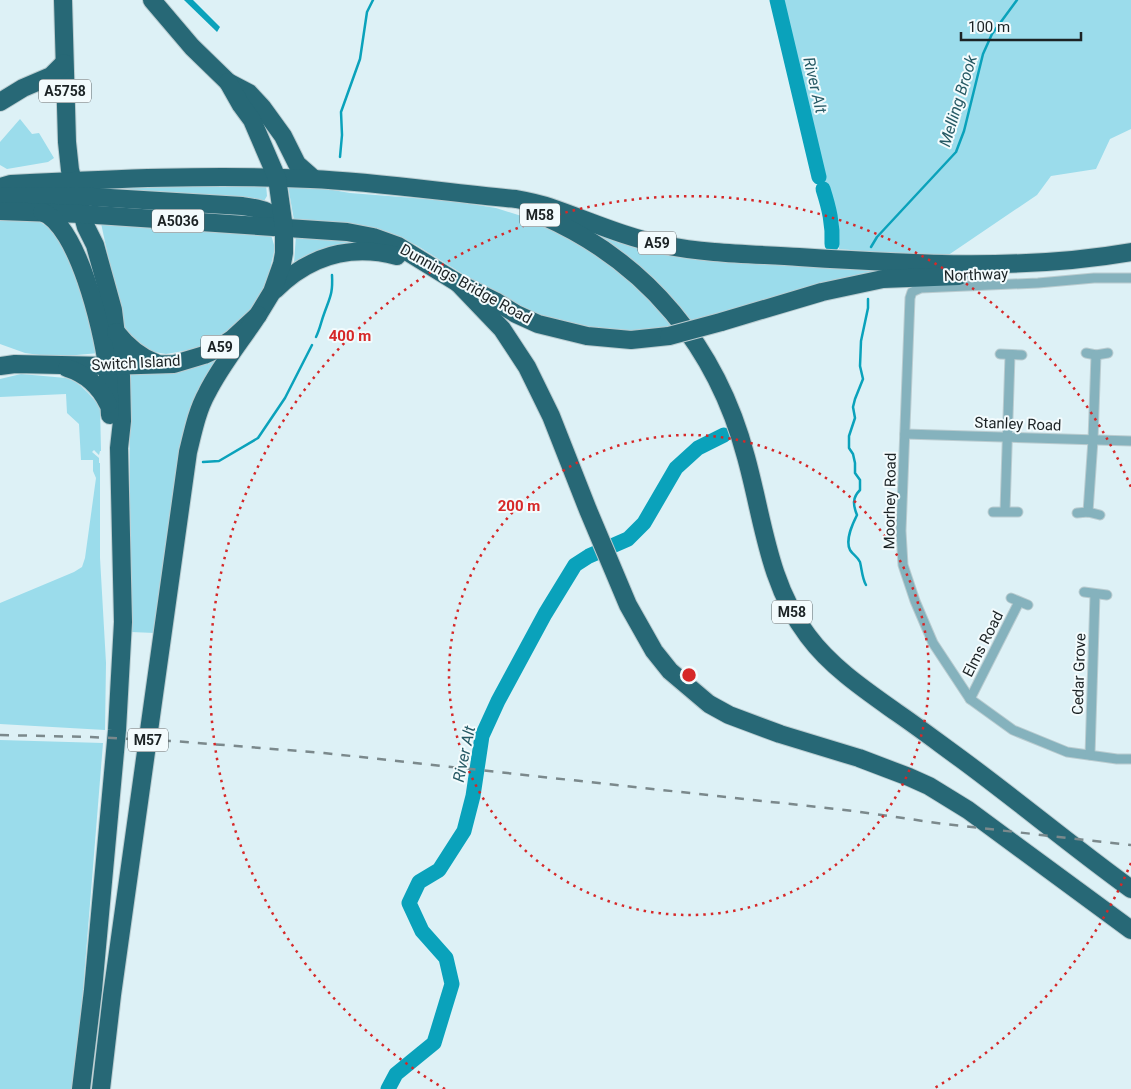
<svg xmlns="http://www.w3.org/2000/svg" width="1131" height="1089" viewBox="0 0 1131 1089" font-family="Roboto,sans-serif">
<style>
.green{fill:#9bdceb}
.water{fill:#0aa2bb}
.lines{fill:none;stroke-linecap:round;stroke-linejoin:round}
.stream{stroke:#0aa2bb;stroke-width:2.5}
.river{stroke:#0aa2bb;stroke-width:15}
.street-casing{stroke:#baccd0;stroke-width:11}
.highway-casing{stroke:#baccd0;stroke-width:20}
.street{stroke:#85b2bd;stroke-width:9}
.highway{stroke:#276876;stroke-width:18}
.rail{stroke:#7b898c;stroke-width:2.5;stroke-dasharray:9 9;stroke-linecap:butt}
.highway-bridge-casing{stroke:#baccd0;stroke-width:20;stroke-linecap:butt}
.highway-bridge{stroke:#276876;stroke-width:18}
.ring{fill:none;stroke:#d62828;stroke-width:2.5;stroke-dasharray:2.5 5}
.labels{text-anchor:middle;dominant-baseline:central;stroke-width:4;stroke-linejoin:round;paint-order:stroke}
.shield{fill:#f3fbfd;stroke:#5c6466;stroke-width:1}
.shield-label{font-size:14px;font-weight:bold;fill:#1c2325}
.street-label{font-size:15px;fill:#1c2325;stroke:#f3fbfd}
.water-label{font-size:16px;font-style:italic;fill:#265964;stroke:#f3fbfd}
.centre{fill:#d62828;stroke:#f3fbfd;stroke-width:2.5}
.ring-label{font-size:15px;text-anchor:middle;font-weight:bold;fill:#d62828;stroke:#f3fbfd;stroke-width:4;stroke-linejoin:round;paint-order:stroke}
</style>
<rect width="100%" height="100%" fill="#ddf1f6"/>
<g class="green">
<path d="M782,0H1131V129L1110,139L1096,169L1051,176L1037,195L944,258L839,249L838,222L820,167L805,90Z"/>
<path d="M20,119L32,134L39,133L54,158L48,162L7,169L0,165V142Z"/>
<path d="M266,184L267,196L264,201L117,192L121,186Z"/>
<path d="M288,186H310L350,193L452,201L496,208L547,224L597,251L634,283L676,325L648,331L612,333L559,322L513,305L416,245L369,227L319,221L294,220Z"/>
<path d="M0,217L36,219L56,233L68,255L91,321L99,353L54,357L25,353L0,344Z"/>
<path d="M101,223L271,235L275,248L266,286L248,314L228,333L201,348L166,354L143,350L124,332Z"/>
<path d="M595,233L882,269V275L692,322L655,279Z"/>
<path d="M296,235L360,242L319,251L294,263Z"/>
<path d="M218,359L155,633L131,632L129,372L180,371Z"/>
<path d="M21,374L66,378C81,382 89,395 100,406L101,451H100L99,455L94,450L92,452L99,458V463H100V558L106,663L105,730L0,724V603L74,572L82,567L85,558L96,478L93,471V460H81L79,424L67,413L66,394L0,397V379Z"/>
<path d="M0,740L103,743L81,1015L72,1089H0Z"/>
</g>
<path class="water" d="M184,0H193L220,27L217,32Z"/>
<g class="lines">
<g class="stream">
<path d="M340,157L342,135L341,112L360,59L367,12L373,0"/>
<path d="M871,247L877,237L956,152L964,131L983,54L992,34L1017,0"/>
<path d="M316,337C320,329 321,322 324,314C330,297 333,294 332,275"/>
<path d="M203,462L219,461L258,438L285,398L312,345"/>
<path d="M866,585C862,578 862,570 860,562C857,556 853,555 850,550C845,540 852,525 857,515C853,505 852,498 860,490V480L855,473V463L853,454L849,448V436L855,418L853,407L855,399L863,379L860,366L861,341L868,308V299"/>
</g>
<g class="river">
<path d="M777,0L819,177"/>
<path d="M823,189C829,208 833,224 832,244"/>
<path d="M388,1089L396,1074L434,1043L452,984L446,958L422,931L409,903L419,882L439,870L464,831L473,796L482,736L498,701L545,614L575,565L589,556L628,539L644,523L676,468L698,448L724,435"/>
</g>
<defs>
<g id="street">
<path d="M1131,278H1094L1038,283L921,288L912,292L910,298L901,531L903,565L915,601L933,643L970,699L1013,730L1067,752L1117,759H1131"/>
<path d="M1086,353L1096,355L1108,353"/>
<path d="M1000,354L1022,355"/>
<path d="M905,434L1131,441"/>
<path d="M1005,511L1010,355"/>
<path d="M993,512H1018"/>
<path d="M1088,512L1093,440L1096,355"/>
<path d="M1077,513L1088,512L1100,515"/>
<path d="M1084,592L1107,595"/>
<path d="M1011,598L1028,605"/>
<path d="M970,699L1019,602"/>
<path d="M1090,755L1095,594"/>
</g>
<g id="highway">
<path d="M63,0L67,142L70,170L86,227L95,245L113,310L121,376L122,421L119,448L123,622L117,730L93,990L81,1089"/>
<path d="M152,0L192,47L228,82L249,93L262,107L283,136L297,164L314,179"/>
<path d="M0,102L23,88L51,76L64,63"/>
<path d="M0,187L11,184C111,179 211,174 311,179C380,182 448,193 516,199C527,201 538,203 549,207C587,220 624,237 664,245C708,254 754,254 799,257C909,264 1022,271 1131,252"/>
<path d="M0,196L12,197L77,196L242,206C263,209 271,210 284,228"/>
<path d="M0,211L82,214L347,232L373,237L398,246L458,283L495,301L516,314L538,324L587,336L631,340L669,336"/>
<path d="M42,212C78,225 102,329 107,365C109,382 109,399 110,415"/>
<path d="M543,216C647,262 717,347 746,457C763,518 768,584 808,636C831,667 865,690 896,712C918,727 939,743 961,759C1018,801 1073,847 1131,889"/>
<path d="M458,283L502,329L527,367L551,416L588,510L628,605L654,651L670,671L709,704L729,715L780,734L859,758L909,777L929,786L968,810L1131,930"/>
<path d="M275,290C309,256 351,244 397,256"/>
<path d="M721,322L822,292L883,279L959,276"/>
<path d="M116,332C127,346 140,357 156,363"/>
<path d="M0,366L15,364L107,366L174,364L204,355L217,349L232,339L258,315L272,292L282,264L284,253V228L277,178L252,120L241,105L228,82"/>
<path d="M67,368C86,374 99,385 108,404"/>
<path d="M101,1089L112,995L188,452C193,432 197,411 207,393C221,365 241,341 258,315"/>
</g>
</defs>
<use href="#street" class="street-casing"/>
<use href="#highway" class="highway-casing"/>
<use href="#street" class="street"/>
<use href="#highway" class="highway"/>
<path class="rail" d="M0,735L91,737L173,741L324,753L854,811L944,824L1131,845"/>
<defs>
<path id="highway-bridge" d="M669,336L721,322"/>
</defs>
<use href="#highway-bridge" class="highway-bridge-casing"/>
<use href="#highway-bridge" class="highway-bridge"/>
</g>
<g class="ring">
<circle cx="689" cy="675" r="240"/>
<path d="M1131 863A480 480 0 0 1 933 1089M445 1089A480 480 0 1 1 1131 487"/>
</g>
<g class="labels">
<g class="shield">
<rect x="39" y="79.5" width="52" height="23" rx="4"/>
<rect x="520" y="203.5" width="40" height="23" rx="4"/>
<rect x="152" y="209.5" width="52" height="23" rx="4"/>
<rect x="638" y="231.5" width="38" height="23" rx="4"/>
<rect x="201" y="335.5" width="38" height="23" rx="4"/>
<rect x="772" y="600.5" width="40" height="23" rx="4"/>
<rect x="128" y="728.5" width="40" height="23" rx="4"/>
</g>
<g class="shield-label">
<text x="65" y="91">A5758</text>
<text x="540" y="215">M58</text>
<text x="178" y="221">A5036</text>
<text x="657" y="243">A59</text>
<text x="220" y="347">A59</text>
<text x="792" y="612">M58</text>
<text x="148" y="740">M57</text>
</g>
<g class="street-label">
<text transform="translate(976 275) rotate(-2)">Northway</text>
<text transform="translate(466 284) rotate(29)">Dunnings Bridge Road</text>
<text transform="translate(136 363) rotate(-3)">Switch Island</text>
<text transform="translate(1018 424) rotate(2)">Stanley Road</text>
<text transform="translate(890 501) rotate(-89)">Moorhey Road</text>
<text transform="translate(983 644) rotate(-63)">Elms Road</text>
<text transform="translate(1079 674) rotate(-88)">Cedar Grove</text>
</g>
<g class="water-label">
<text transform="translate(815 85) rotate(77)">River Alt</text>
<text transform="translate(958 101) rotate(-73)">Melling Brook</text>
<text transform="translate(464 754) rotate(-78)">River Alt</text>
</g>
</g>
<circle cx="689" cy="675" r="8" class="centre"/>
<g class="ring-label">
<text x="350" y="341">400 m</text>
<text x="519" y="511">200 m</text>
</g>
<path d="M961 32v8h120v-8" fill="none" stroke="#1c2325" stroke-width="2.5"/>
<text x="968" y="32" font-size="15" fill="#1c2325" stroke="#f3fbfd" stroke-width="4" paint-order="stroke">100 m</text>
</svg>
